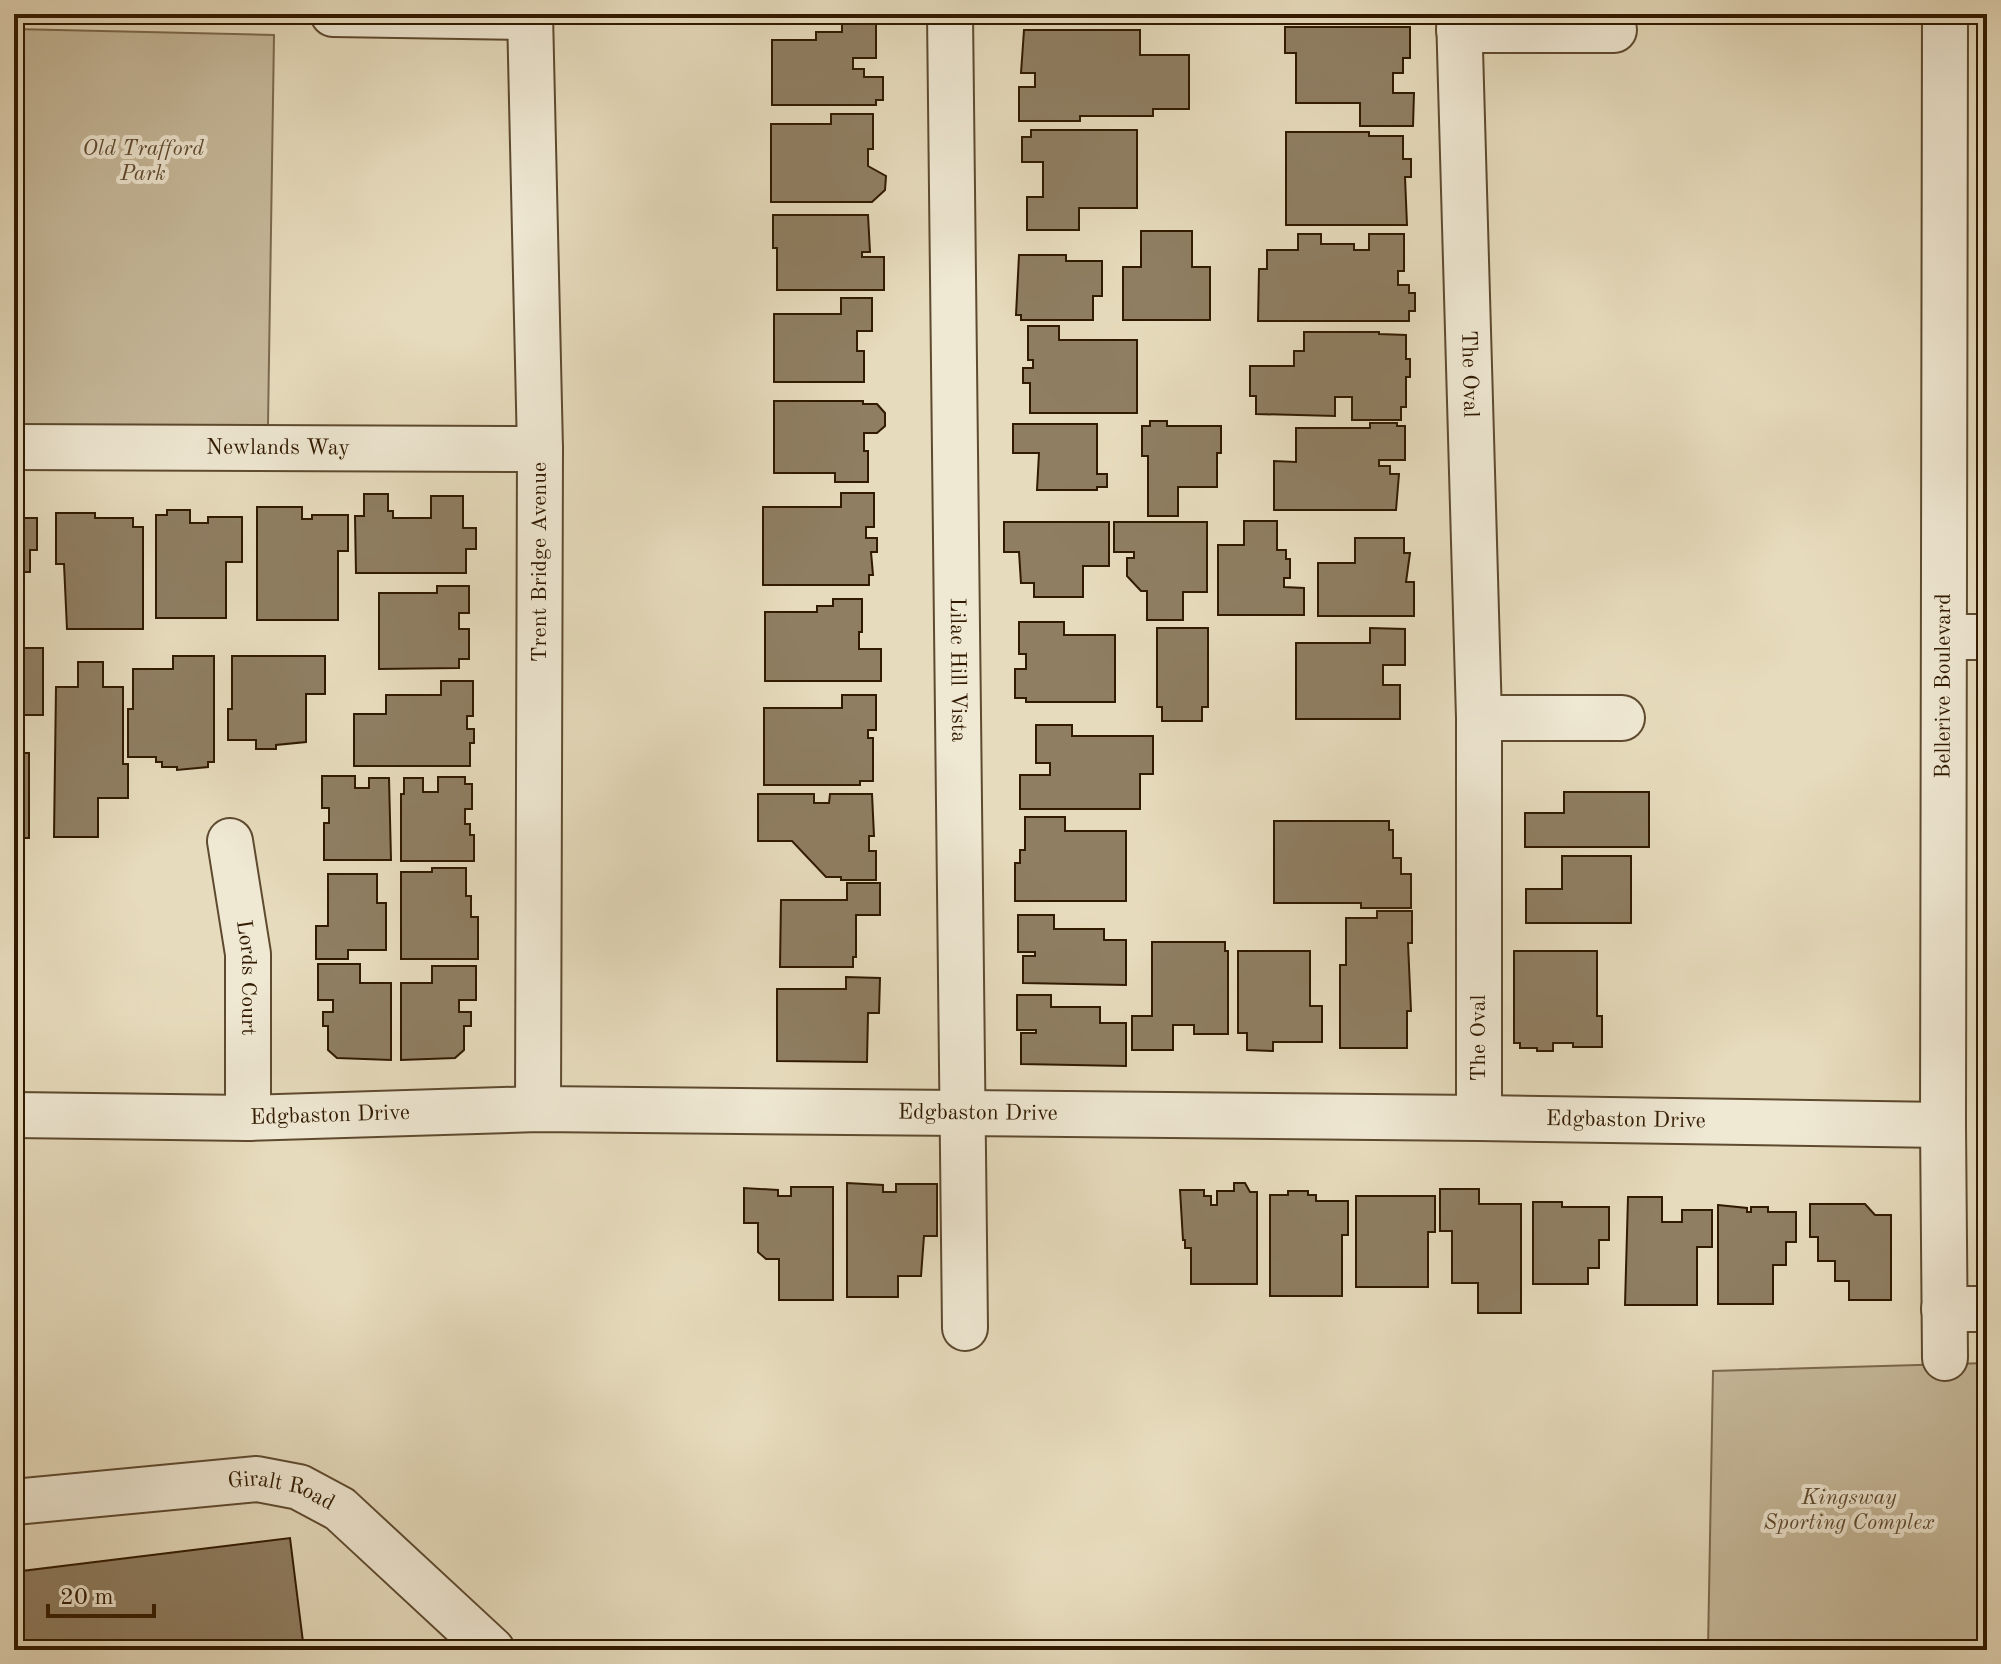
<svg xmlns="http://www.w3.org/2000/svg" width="2001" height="1664" viewBox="0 0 2001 1664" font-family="'Old Standard TT',serif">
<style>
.green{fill:#c7ba9c;stroke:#7c6a4e;stroke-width:2}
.building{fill:#8f7e62;stroke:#311a00;stroke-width:2}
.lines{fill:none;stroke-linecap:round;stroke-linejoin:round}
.minor-casing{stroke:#5e4a2f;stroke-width:48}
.minor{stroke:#efe8d3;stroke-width:44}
.labels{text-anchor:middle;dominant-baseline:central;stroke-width:8;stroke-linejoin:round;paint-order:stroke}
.park-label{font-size:22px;font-style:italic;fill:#5e4a2f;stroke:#efe8d3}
.street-label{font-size:22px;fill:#311a00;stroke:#efe8d3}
</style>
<rect width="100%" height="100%" fill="#e6dbbc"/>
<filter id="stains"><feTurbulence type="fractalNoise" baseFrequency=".0025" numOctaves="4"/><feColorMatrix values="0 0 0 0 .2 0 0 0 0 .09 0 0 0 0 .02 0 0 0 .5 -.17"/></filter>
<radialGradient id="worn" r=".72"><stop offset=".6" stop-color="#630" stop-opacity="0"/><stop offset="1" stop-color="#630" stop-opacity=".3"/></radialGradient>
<g class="green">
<path d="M1983,14H1987V959Z"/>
<path d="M14,29L274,35L268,425L14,426Z"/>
<path d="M1987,1363V1650H1708L1713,1371Z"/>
</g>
<g class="building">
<rect x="764" y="14" width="109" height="4"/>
<path d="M1024,14H1125V16H1026Z"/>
<path d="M1271,14H1402V19H1356V15H1294V19H1270Z"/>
<path d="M842,24H876V58H853V69H864V77H883V100H876V105H772V40H816V32H842Z"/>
<path d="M1285,27H1410V58H1403V73H1393V93H1414L1413,126H1360V103H1296V53H1285Z"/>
<path d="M1024,30H1140V55H1189V109H1153V116H1080V121H1019V87H1035V73H1021Z"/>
<path d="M831,114H873V149H868V166L886,176L885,190L872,202H771V124H831Z"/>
<path d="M1031,130H1137V208H1079V230H1027V197H1043V162H1022V137H1031Z"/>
<path d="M1286,132H1369V136H1403V159H1411V177H1405L1407,225H1286Z"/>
<path d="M773,215H868L870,252H862V257H884V290H777V248H773Z"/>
<path d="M1141,231H1192V267H1210V320H1123V267H1141Z"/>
<path d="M1298,234H1321V244H1354V250H1369V234H1404V271H1398V285H1409V293H1415V311H1409V321H1258L1259,269H1267V250H1298Z"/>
<path d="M1019,255H1066V261H1102V296H1093V320H1021V315H1016Z"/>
<path d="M841,298H872V331H857V351H864V382H774V314H841Z"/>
<path d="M1028,326H1059V340H1137V413H1030V383H1023V368H1033V360H1028Z"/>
<path d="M1304,332H1379V334L1406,335V359H1410V377H1406V407H1401V420H1352V397H1335V416L1256,414V396H1250V366H1294V351H1304Z"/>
<path d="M774,401H863V404H877L885,413V426L877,433H864V451H868V482H835V473H774Z"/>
<path d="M1150,421H1167V426H1221V453H1217V487H1178V516H1148V456H1142V426H1150Z"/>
<path d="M1370,423H1397V426H1405V460H1379V466H1390V474H1399L1396,510H1274V461L1296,462V428H1370Z"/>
<path d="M1013,424H1097V474H1107V487H1097V490H1037L1039,453H1013Z"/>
<path d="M841,493H874V527H866V538H877V552H871L873,575H869V585H763V507H841Z"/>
<path d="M364,494H388V511H393V518H431V496H463V528H476V549H466V573H356L355,516H364Z"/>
<path d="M257,507H302V519H312V515H348V551H338V620H257Z"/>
<path d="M167,510H190V523H208V517H242V562H226V618H156V515H167Z"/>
<path d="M56,513H95V518H133V527H143V629H67L64,564H56Z"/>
<path d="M14,518H37V550H30V572H21V613H14Z"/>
<path d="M1244,521H1277V550H1286V559H1290V578H1284V587L1304,588V615H1218V545H1244Z"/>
<path d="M1004,522H1109V566H1083V597H1034V583H1021L1019,552H1004Z"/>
<path d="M1114,522H1207V592H1183V620H1147V591H1141L1127,576V558H1134V552H1114Z"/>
<path d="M1355,538H1404V553H1410L1406,582H1414V616H1318V563H1355Z"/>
<path d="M437,586H469V613H459V629H469V659H459V668L379,669V593H437Z"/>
<path d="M833,599H862V632H859V649H881V681H765V612H817V606H833Z"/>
<path d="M1019,622H1064V635H1115V702H1026V698H1015V669H1026V654H1019Z"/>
<path d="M1157,628H1208V707H1202V721H1162V707H1157Z"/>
<path d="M1370,628L1405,629V665H1383V685H1400V719H1296V643H1370Z"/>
<path d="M14,648H43V715H20V742H14Z"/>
<path d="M173,656H214V762H208V767L177,770V767H162V762H156V757H128V709H133V669H173Z"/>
<path d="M232,656H325V694H306V742L276,745V749H256V740H228V709H232Z"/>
<path d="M78,662H103V687H123V764H128V798H98V837H54L56,687H78Z"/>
<path d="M441,681H473V716H467V729H474V743H470V766H354V714H386V695H441Z"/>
<path d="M842,695H876V730H868V738H873V781H860V785H764V708H842Z"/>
<path d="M1036,725H1072V736H1153V774H1140V809H1020V775H1050V763H1036Z"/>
<rect x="14" y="753" width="15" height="85"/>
<path d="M322,776H355V788H369V778H389L391,860H324V823H329V808H322Z"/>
<path d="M438,777H465V784H472V809H465V824H470V835H474V861H401V794H404V778H423V792H438Z"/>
<path d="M1564,792H1649V847H1525V813H1564Z"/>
<path d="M758,794H814V803H829L830,794H872L874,836H869V851H876V880H841V877H826L792,841H758Z"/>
<path d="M1025,817H1065V831H1126V901H1015V863H1020V850H1025Z"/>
<path d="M1274,821H1389V830H1393V858H1401V874H1411V908H1361V903H1274Z"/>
<path d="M1562,856H1631V923H1526V889H1562Z"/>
<path d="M432,868H466V896H471V917H478V959H401V872H432Z"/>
<path d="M328,874H377V903H386V950H348V959H316V926H328Z"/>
<path d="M847,883H880V915H856V957H853V967H780L781,900H847Z"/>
<path d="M1377,911H1412V943H1408L1411,1011H1407V1048H1340V965H1346V918H1377Z"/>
<path d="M1018,915H1054V929H1104V940H1126V985L1023,983V956H1035V952H1018Z"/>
<path d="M1152,942H1225V951H1228V1034H1194V1025H1173V1050H1132V1016H1152Z"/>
<path d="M1238,951H1310V1006H1322V1042H1273V1051L1247,1050V1033H1238Z"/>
<path d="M1514,951H1597V1016H1602V1047H1573V1043H1553V1051H1537V1048H1520V1043H1514Z"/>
<path d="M318,964H360V983H391V1060L337,1058L328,1050V1026H323V1012H333V1000H318Z"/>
<path d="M432,966H476V1000H459V1012H471V1026H464V1050L455,1058L401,1060V983H432Z"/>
<path d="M846,977L880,978L879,1013H868L867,1062L777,1061V989H846Z"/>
<path d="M1017,995H1051V1007H1100V1023H1126V1066L1021,1064V1033H1036V1030H1017Z"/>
<path d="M847,1183L883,1185V1192H896V1184H937V1236H924L921,1276H898V1297H847Z"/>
<path d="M1234,1183H1245L1250,1192H1257V1284H1191V1248H1185V1240H1183L1180,1190H1204V1196H1211V1205H1217V1191H1234Z"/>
<path d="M791,1187H833V1300H779V1259H766L758,1252V1223H744V1188L778,1190V1196H791Z"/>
<path d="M1440,1189H1479V1204H1521V1313H1478V1283H1452V1231H1440Z"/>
<path d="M1288,1191H1308V1195H1316V1201H1348V1235H1342V1296H1270V1195H1288Z"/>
<path d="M1356,1196H1435V1232H1428V1287H1356Z"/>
<path d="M1628,1197H1662V1222H1682V1210H1712V1247H1697V1305H1625Z"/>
<path d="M1533,1202H1562V1207H1609V1240H1599V1268H1588V1284H1533Z"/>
<path d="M1810,1204H1865L1875,1215H1891V1300H1849V1281H1835V1261H1818V1237H1810Z"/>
<path d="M1718,1205L1747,1208V1212H1751V1207H1768V1212H1796V1242H1786V1265H1773V1304H1718Z"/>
<path d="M290,1538L304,1650H14V1572Z"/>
</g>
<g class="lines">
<defs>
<g id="minor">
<path d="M333,14L530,17"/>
<path d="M530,14L540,449L538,1109"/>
<path id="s1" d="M950,14L965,1328"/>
<path id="s2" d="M1459,14L1479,718V1118"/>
<path d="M1459,30H1614"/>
<path id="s3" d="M14,447L540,449"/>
<path d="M1946,637H1987"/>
<path d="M1479,718H1622"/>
<path id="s4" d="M230,841L248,954V1118"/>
<path id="s5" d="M14,1115L248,1118L538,1109L1479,1118L1943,1125"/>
<path d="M1944,1309H1987"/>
<path id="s6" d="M1945,1358L1943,1125L1945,14"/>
<path id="s7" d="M14,1502L257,1479L299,1487L340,1509L492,1650"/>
</g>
</defs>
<use href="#minor" class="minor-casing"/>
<use href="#minor" class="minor"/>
</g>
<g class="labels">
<g class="park-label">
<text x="143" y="149">Old Trafford<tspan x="143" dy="25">Park</tspan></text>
<text x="1849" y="1498">Kingsway<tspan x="1849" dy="25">Sporting Complex</tspan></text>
</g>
<g class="street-label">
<text stroke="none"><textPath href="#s2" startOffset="360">The Oval</textPath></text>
<text stroke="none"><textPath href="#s3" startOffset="264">Newlands Way</textPath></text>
<text transform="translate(540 562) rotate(-90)">Trent Bridge Avenue</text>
<text stroke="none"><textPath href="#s1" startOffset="656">Lilac Hill Vista</textPath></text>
<text stroke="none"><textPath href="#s6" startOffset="672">Bellerive Boulevard</textPath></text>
<text stroke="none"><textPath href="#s4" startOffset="138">Lords Court</textPath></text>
<text transform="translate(1479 1038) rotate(-90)">The Oval</text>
<text stroke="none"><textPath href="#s5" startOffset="964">Edgbaston Drive</textPath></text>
<text stroke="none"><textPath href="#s5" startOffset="316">Edgbaston Drive</textPath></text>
<text stroke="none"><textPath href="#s5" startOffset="1612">Edgbaston Drive</textPath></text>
<text stroke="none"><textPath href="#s7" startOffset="270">Giralt Road</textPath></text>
</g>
</g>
<rect width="2001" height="1664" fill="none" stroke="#e6dbbc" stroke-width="48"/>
<rect x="16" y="16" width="1969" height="1632" fill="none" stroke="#311a00" stroke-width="4"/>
<rect x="24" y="24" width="1953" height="1616" fill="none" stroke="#311a00" stroke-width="2"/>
<path d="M48 1604v12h106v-12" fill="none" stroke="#311a00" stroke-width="4"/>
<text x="60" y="1604" font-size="24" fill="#311a00" stroke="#efe8d3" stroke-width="6" paint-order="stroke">20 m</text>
<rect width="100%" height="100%" filter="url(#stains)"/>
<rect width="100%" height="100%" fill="url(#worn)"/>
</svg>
